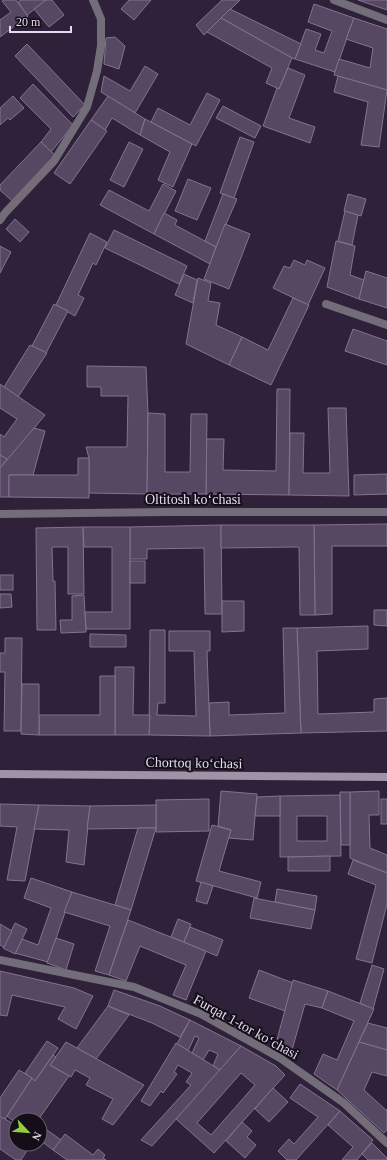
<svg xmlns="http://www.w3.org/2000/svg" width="387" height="1160" viewBox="0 0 387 1160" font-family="Georgia,serif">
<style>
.building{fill:#564762;stroke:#827390;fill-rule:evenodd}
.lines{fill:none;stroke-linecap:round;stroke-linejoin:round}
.minor{stroke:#736c79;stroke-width:8}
.secondary{stroke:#9e93a7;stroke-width:8}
.labels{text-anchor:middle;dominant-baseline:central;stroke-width:4;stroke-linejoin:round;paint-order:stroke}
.street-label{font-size:14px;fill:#e3daeb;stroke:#140e19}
</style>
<rect width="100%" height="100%" fill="#2f213a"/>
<g class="building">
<path d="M4,0H16L28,16L0,37V20L11,12L2,1Z"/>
<path d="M21,0H46L27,15L18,2Z"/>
<path d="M46,0H52L64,15L49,27L34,9Z"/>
<path d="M129,0H151L134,20L121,9Z"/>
<path d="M222,0H240L204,35L196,25Z"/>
<path d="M358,0H387V10Z"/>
<path d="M314,4L354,18L335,72L295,59L306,29L321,34L315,50L324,53L332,31L308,22Z"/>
<path d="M230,9L301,44L295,59L292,58L221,18Z"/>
<path d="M221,18L292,58L279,89L266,83L272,68L207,32Z"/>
<path d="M354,18L387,29V90L334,75L339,59L370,68L373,48L346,39Z"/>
<path d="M115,37L125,46L119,69L104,64L106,38Z"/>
<path d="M27,44L85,105L73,117L15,56Z"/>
<path d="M145,66L158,74L135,113L101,92L104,76L130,91Z"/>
<path d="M288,68L305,75L289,118L315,127L310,143L263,126L277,88L279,89Z"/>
<path d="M338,76L387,90L379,147L361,145L368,102L334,92Z"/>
<path d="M33,84L73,125L51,152L41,142L51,129L20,98Z"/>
<path d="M207,93L220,100L196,146L151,122L158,108L190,125Z"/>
<path d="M13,96L24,108L10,120L8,118L0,125V108Z"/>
<path d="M108,96L145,119L140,135L112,118L105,130L91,120Z"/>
<path d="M223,106L261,126L255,138L216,118Z"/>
<path d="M145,119L192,144L173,187L158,180L170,152L140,135Z"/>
<path d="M91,120L107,131L70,184L54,173Z"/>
<path d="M240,137L254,142L234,198L220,193Z"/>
<path d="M41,142L55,155L12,201L0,190V185Z"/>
<path d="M129,142L143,149L124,187L110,180Z"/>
<path d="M188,179L211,188L197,220L175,211Z"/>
<path d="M163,184L176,191L154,234L100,205L109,190L149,211Z"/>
<path d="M223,194L237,199L216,247L205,241Z"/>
<path d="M348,194L366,199L361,216L344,211Z"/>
<path d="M345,211L358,215L352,245L338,241Z"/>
<path d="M164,213L177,220L175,225L216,247L210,264L154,234Z"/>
<path d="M15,219L29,232L20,242L6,229Z"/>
<path d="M225,224L250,234L229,289L204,279Z"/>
<path d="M114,230L187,266L179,284L105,248Z"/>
<path d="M90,233L107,242L96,265L93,263L78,295L84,298L75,316L56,305Z"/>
<path d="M336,241L355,246L350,275L364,280L359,299L327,287Z"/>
<path d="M0,246L11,252L0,273Z"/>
<path d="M294,260L305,265L307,260L325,268L308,305L273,288L284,266L290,268Z"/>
<path d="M366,271L387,278V308L359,299Z"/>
<path d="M184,274L197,280L193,303L175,295Z"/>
<path d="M198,278L211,283L208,301L220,303L216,325L242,337L229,365L186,344Z"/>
<path d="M293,298L309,305L271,385L229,365L242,337L268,350Z"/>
<path d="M54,304L68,311L46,353L32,346Z"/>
<path d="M353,329L387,341V365L345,351Z"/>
<path d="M30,345L47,353L18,397L4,387Z"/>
<path d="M87,366L146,367L148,413L147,494L89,493V458L86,447H127L128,396H101V387H87Z"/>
<path d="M0,384L45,415L8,460L0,455V434L4,437L17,419L0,408Z"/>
<path d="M277,389H290L289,495L206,494V439H224L223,470L276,471Z"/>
<path d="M328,408H346L349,496L289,495L290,433H304L303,473H330Z"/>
<path d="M148,413L165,414V472H190L191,414H207L206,494H147Z"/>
<path d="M34,428L45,431L33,475H9V497H0V468Z"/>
<path d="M0,455L7,459L0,468Z"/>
<path d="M78,458H89V498L9,497V475H78Z"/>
<path d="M387,474V494L354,495V475Z"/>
<path d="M387,524V546H332V614L315,615L314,525Z"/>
<path d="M221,525L222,614H205L204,548L147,549V559H130V527Z"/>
<path d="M221,525H314L315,615H300L299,547L221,548Z"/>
<path d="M83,527L84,594H68V547H52L53,581H55L56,630H37L36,528Z"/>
<path d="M83,527H130V629H86L85,612H112V547H84Z"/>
<rect x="130" y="561" width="15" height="22"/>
<rect x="0" y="575" width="13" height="15"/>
<path d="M0,594H11L12,607L0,608Z"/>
<path d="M84,595L86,632L61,633L60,620H72V596Z"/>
<path d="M222,601H244V631L222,632Z"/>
<path d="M374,610H387V626L374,625Z"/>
<path d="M368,626V649L317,651L318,714L374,712V699L387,698V731L301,733L297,628Z"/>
<path d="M283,628H297L301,733L210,736L209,703L229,702V715L285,713Z"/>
<path d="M150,630H165V703H158L157,715L196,716L194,651H169V631H210V651H207L210,736L149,735Z"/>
<path d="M90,634L126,635V647H90Z"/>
<path d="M5,638H22L21,731H4L5,672H0V653H5Z"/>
<path d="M115,667H134L133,715H150L149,735H115Z"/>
<path d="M100,676H115V735H39V715H100Z"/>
<path d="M22,684H39V735L21,734Z"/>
<path d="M221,791L257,794L253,840L228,838L231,830L218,826Z"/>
<path d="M379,791V815H369L370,848L387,855V873L350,858V792Z"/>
<path d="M340,792H350V845H341Z"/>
<path d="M340,795L341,856L280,857V796ZM297,816H327V841H297Z"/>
<path d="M280,796V816H255L257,797Z"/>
<path d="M209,799V831L156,832V800Z"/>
<rect x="381" y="799" width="6" height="25"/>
<path d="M0,804L39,805L25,881L7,880L17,827L0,826Z"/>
<path d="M39,805L90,806L84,865L66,862L69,830L34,829Z"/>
<path d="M156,805V828L87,829L90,806Z"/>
<path d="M212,825L231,830L219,871L261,882L257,898L196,881Z"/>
<path d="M138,828H156L131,910L115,905Z"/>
<path d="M330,856V871H288V857Z"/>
<path d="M353,860L387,873V904L372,963L356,959L376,885L348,874Z"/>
<path d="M31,878L72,892L48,962L15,953L22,939L38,945L51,908L24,898Z"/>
<path d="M201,882L213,886L207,904L196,901Z"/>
<path d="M277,889L317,896L315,910L275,902Z"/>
<path d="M72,892L131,910L109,975L95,971L110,926L64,912Z"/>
<path d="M254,898L315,910L311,929L250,918Z"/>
<path d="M178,919L191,924L184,942L171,937Z"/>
<path d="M128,920L206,951L186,1000L173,995L186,965L140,946L126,981L109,975Z"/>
<path d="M15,923L27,929L15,954L3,948Z"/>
<path d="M0,924L12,931L4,947L0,945Z"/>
<path d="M190,927L223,940L217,956L184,942Z"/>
<path d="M56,938L74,944L66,970L47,963Z"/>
<path d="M372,965L384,969L373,1009L360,1003Z"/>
<path d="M259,970L293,983L285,1011L249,998Z"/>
<path d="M0,971L74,988L93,996L76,1029L58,1019L65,1007L12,995L7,1016L0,1015Z"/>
<path d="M293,980L328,991L322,1008L305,1004L290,1057L275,1047Z"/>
<path d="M114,990L160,1006L190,1020L180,1037L152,1023L108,1006Z"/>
<path d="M328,991L374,1009L337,1090L314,1074L323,1054L337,1060L354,1021L322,1008Z"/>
<path d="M108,1006L129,1015L96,1059L77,1048Z"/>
<path d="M190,1020L241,1046L220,1070L213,1066L218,1054L209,1050L203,1060L192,1053L199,1038L195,1036L188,1051L177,1044Z"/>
<path d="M368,1023L387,1028V1050L359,1042Z"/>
<path d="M47,1041L58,1048L35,1081L25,1073Z"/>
<path d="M66,1042L144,1085L113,1125L102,1119L113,1099L86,1085L90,1078L75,1070L71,1077L50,1065Z"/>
<path d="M359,1042L387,1050V1076L372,1072L364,1090L387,1111V1109V1130L384,1133L337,1090Z"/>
<path d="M176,1043L220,1070L152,1146L141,1140L191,1085L186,1082L192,1073L178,1065L174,1072L177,1074L163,1093L161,1091L150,1106L141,1101Z"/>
<path d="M241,1046L276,1066L285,1075L214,1153L176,1119ZM241,1073L255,1085L211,1135L197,1123Z"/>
<path d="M53,1055L56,1057L50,1065L69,1076L38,1120H16V1123L7,1116L32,1078L35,1081Z"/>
<path d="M19,1070L32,1078L5,1119L2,1118L0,1117V1098Z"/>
<path d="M300,1084L340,1111L296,1160H287L278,1151L289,1139L294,1144L318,1117L290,1098Z"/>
<path d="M273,1088L288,1102L269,1122L255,1109Z"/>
<path d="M340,1111L373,1140L357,1160H342L353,1147L328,1125Z"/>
<path d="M2,1117L16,1126V1144H31L21,1160H16L0,1149V1121Z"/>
<path d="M242,1122L252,1131L247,1137L256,1145L245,1158L226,1141Z"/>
<path d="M40,1125L61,1140L53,1150L40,1140Z"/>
<path d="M65,1134L93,1155L98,1149L105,1155L103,1158L106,1160H67L53,1150Z"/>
<path d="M372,1143L387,1158V1160H368L362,1154Z"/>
</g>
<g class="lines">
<g class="minor">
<path d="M334,0L387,20"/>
<path d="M0,220L5,213L54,161L87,107L97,71L101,46V19L93,0"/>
<path d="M326,304L387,325"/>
<path d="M0,514L167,512H387"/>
<path d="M0,960L134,987L201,1014L280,1058L344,1103L387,1143"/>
</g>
<path class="secondary" d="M0,774L387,777"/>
</g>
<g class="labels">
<g class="street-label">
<text x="193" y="499">Oltitosh koʻchasi</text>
<text transform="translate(194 763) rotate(1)">Chortoq koʻchasi</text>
<text transform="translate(246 1027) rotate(29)">Furqat 1-tor koʻchasi</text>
</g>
</g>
<g transform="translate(28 1132) rotate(116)"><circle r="19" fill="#140e19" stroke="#67606d"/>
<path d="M0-3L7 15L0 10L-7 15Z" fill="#93cc3d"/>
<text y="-6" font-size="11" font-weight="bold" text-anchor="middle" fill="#e3daeb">N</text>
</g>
<path d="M10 26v6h61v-6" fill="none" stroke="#e3daeb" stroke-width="2"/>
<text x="16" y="26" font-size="12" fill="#e3daeb" stroke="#140e19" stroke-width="3" paint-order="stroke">20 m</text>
</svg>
